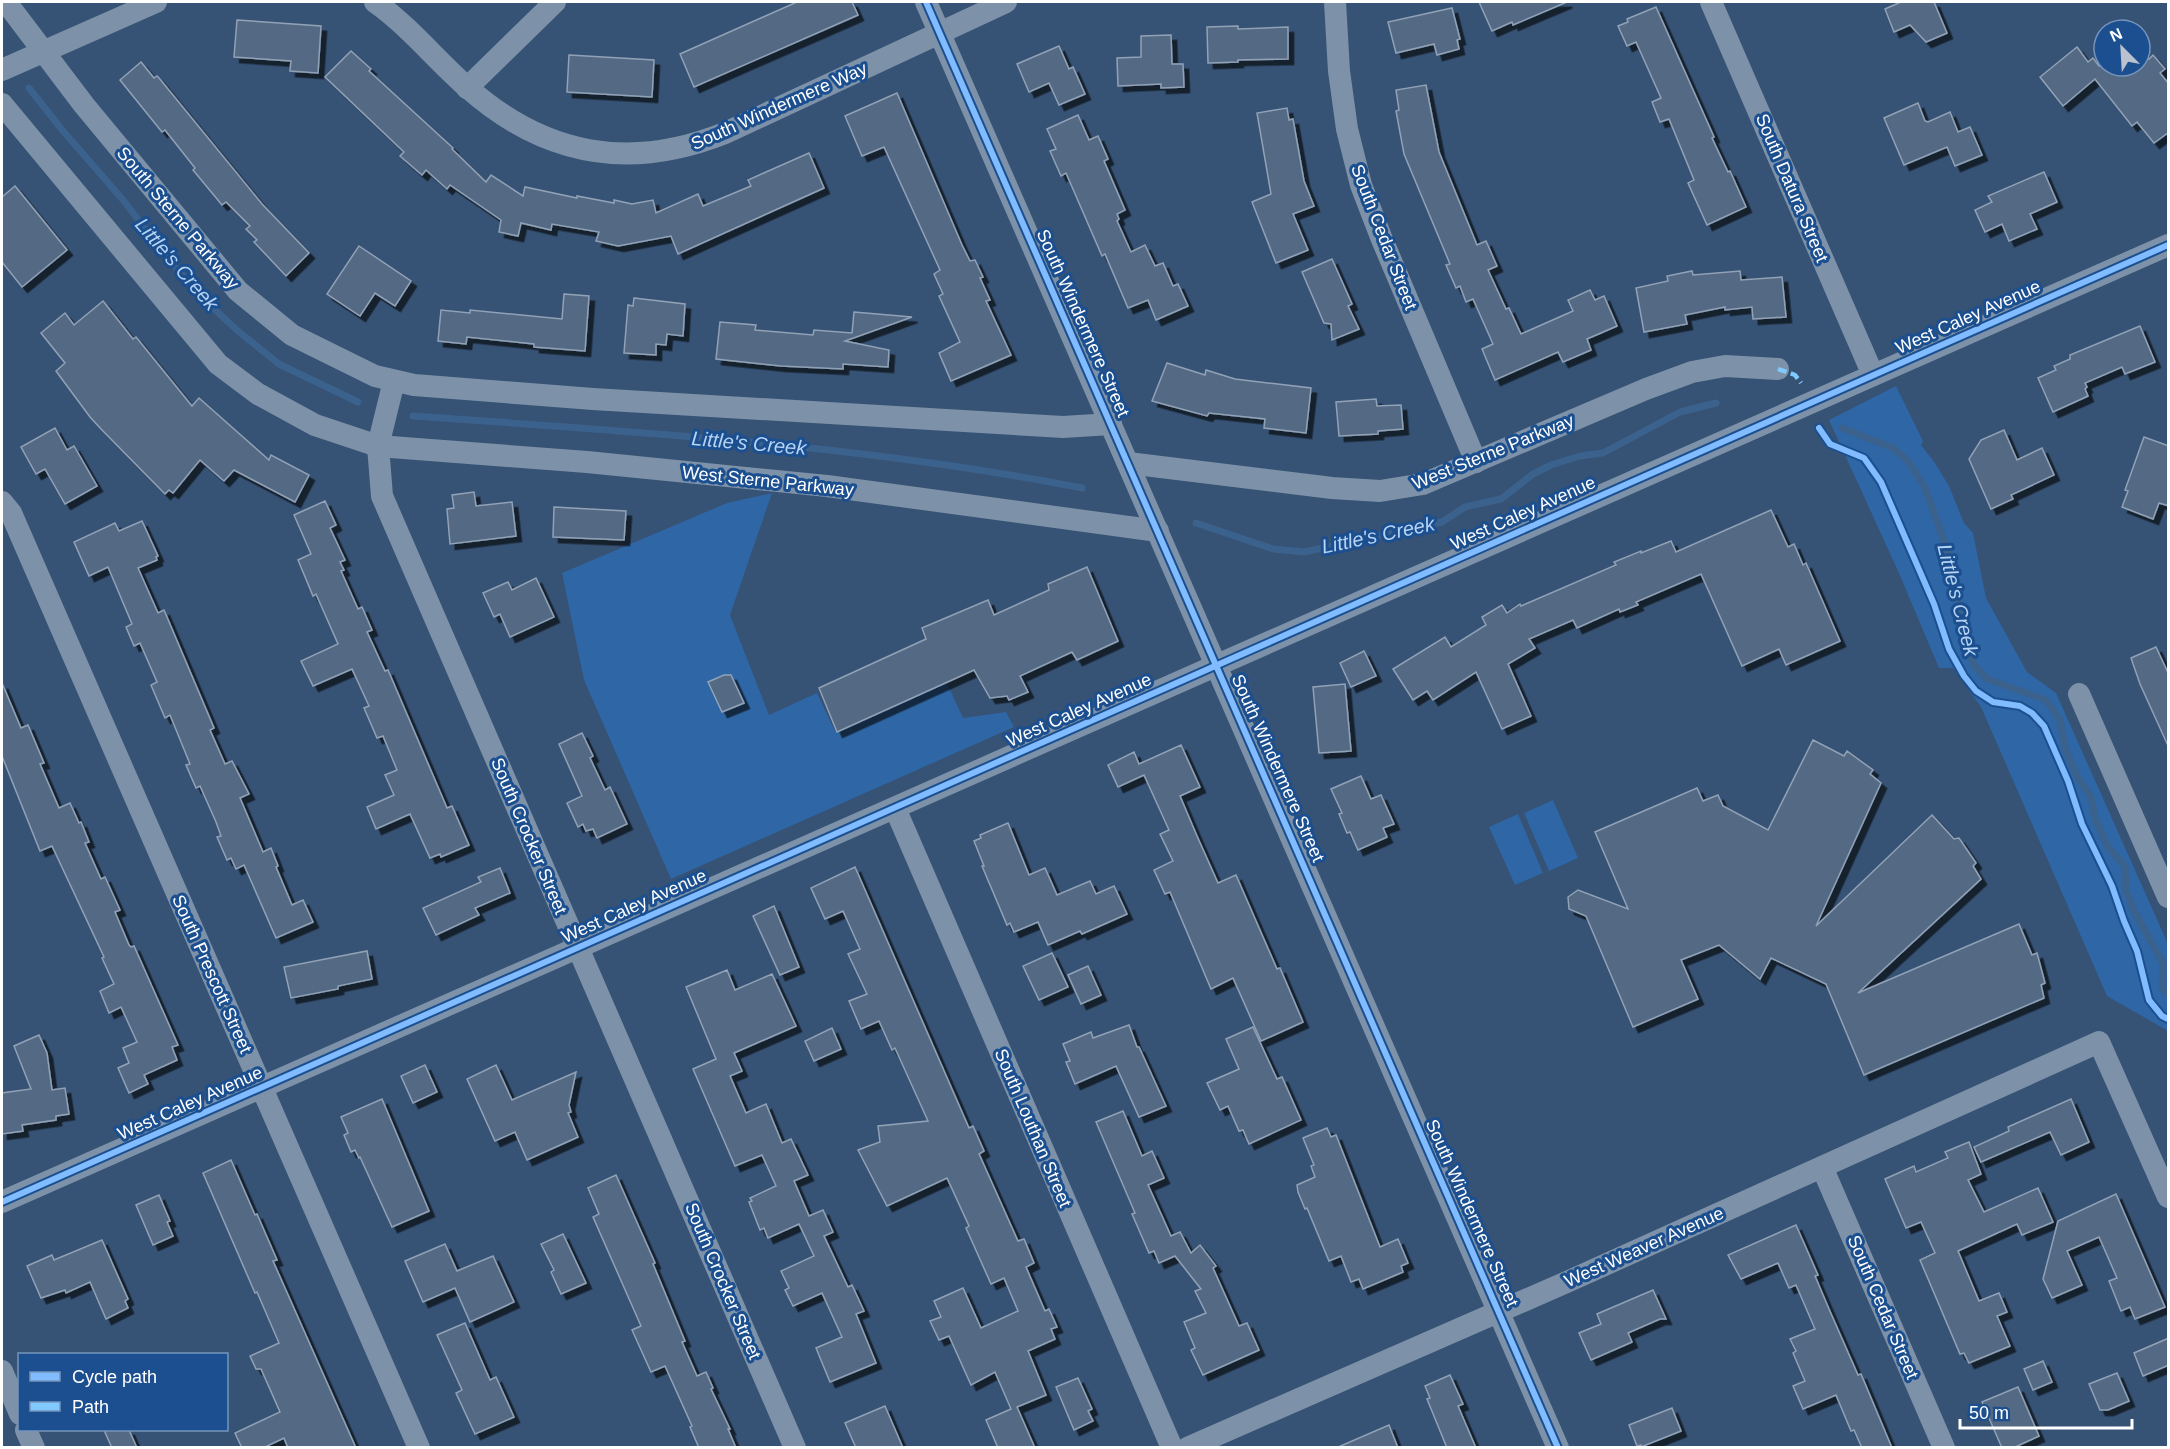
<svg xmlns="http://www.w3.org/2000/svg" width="2170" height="1449" viewBox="0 0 2170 1449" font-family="Arial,sans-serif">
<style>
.green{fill:#2f66a5}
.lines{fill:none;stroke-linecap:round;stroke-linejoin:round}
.stream{stroke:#3b618d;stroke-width:7}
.building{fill:#526984;stroke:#92a2b6;stroke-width:1.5;filter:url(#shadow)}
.minor{stroke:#7d92a8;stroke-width:22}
.quiet{stroke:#80caff;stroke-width:4.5;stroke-dasharray:9 4.5;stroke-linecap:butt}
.cycleway-casing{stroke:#1b4f8f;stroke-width:10}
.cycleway{stroke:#80bcff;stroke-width:6}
.labels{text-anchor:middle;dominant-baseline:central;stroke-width:6;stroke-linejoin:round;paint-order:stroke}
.street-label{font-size:18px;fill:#fff;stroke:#1b4f8f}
.water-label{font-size:20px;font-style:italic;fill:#b5d3f5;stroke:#1b4f8f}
</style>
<defs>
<filter id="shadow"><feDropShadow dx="5.5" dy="5.5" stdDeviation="0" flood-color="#0009"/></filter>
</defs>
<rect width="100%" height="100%" fill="#365274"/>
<g class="green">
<path d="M1896,386L1923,441L1921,445L1935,463L1949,486L1964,523L1973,533L1986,598L2027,672L2056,693L2168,944V1031L2107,996L1981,707L1953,668H1939L1898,571L1829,420Z"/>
<path d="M772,493L730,615L769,715L817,693L835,731L946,681L963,718L1006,712L1014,727L671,879L584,680L562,573L727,503Z"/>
<path d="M1553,800L1578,858L1549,871L1524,813Z"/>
<path d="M1518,814L1543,873L1515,885L1489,827Z"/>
</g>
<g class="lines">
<g class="stream">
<path d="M29,88L63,131L124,201L162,251L199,295L238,331L279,364L358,402"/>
<path d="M413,416C637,432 861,445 1082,488"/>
<path d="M1842,428L1893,448L1909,462L1925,488L1952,563L1966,643L1974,665L1987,679L2046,700L2060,720L2065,748L2077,776L2091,797L2095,819L2108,847L2125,866L2126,890L2134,911L2163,963L2162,988L2168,994"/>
<path d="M1196,523L1273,549L1304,552L1442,522L1465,507L1501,499L1533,474L1551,465L1580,456L1603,453L1680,412L1716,403"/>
</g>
</g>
<g class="building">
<path d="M797,2H852L858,15L694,87L680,54Z"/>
<path d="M1479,2H1567L1513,25L1512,22L1492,31Z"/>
<path d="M1901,2H1934L1947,33L1926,42L1910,25L1894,32L1885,9Z"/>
<path d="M1656,7L1714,137L1712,138L1728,172L1730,171L1746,207L1707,225L1688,183L1694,180L1669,119L1660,122L1652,102L1661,98L1636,42L1627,46L1618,26L1628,22L1627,19Z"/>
<path d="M1452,8L1460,39L1457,40L1459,49L1437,55L1434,44L1396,53L1388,22Z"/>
<path d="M237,20L321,26L318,73L290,71L291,61L234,57Z"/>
<path d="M1238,26V29L1288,27V59L1238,60V62L1208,63L1207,27Z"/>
<path d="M1171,35L1172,64H1183L1184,87L1161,88V84L1118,86L1117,58L1141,57V36Z"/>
<path d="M1059,46L1069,69L1073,67L1085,94L1059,105L1049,83L1029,92L1017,64Z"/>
<path d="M2077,47L2088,62L2093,58L2099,66H2140V47L2149,59L2153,55L2165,69L2160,73L2169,84V132L2154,143L2137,122L2132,126L2095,79L2063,106L2040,77Z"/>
<path d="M351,51L371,69L369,71L453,148L452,149L486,182L491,175L523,196L525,187L577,198V196L614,203V200L632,204L653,200L656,213L698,194L703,206L751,186L748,180L809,153L824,188L678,254L671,236L618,246L596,241L599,232L552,224L551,230L521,223L518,236L499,232L501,220L450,185L447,189L426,170L422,175L400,156L404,152L325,77Z"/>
<path d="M569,55L654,60L652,97L567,92Z"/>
<path d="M141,62L154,78L157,76L159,78L262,204L309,253L286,276L254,242L257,240L246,229L250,226L226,202L222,205L193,170L195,168L165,130L162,132L120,80Z"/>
<path d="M1426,85L1439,152L1477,245L1486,241L1497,266L1488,270L1506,309L1509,308L1521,334L1573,311L1568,300L1590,290L1595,300L1604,296L1617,326L1587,339L1591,350L1563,362L1558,352L1495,380L1482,349L1493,344L1473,299L1466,302L1460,286L1456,288L1446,265L1450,264L1404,154L1396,111L1399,110L1396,90Z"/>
<path d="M897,93L962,245L970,261L975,260L983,277L980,278L990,300L986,301L1011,355L951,381L939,353L960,342L939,296L943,294L934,274L940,270L884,147L862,156L845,116Z"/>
<path d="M1918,103L1925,121L1928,122L1950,112L1958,132L1970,127L1982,155L1955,166L1947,147L1904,165L1884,118Z"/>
<path d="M1287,108L1289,120L1293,119L1304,181L1314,206L1293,214L1308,250L1276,263L1252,202L1271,194L1257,113Z"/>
<path d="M1078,115L1089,140L1098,136L1108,159L1104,161L1125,210L1117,214L1119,219L1117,221L1131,252L1145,245L1155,266L1163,263L1173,286L1178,284L1188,306L1156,320L1148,300L1128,308L1105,254L1102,256L1066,173L1061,176L1050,151L1056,149L1047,129Z"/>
<path d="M2044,172L2057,202L2030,214L2037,229L2009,241L2002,224L1985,232L1975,210L1992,202L1988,196Z"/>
<path d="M15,186L67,250L22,287L2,262V197Z"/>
<path d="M359,246L411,281L395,306L375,293L360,316L327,294Z"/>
<path d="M1332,259L1352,304L1348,306L1359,329L1332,340L1331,324L1324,323L1302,272Z"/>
<path d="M1692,271L1693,275L1740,271L1741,280L1782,277L1786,317L1753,319L1752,307L1725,310V307L1685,315L1687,324L1644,332L1636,288L1668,281L1667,276Z"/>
<path d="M564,294L589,296L585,351L534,347V344L467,337L466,344L438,341L441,310L470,313V310L562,319Z"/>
<path d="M634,298L685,304L683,336L667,334L666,345L656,344V355L624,353L628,305L633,306Z"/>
<path d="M103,301L133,339L136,337L192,406L199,398L269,460L271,455L309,475L295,502L234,470L224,481L200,460L173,493L169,490L165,494L102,430L90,417L56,371L65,363L41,333L65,313L74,325Z"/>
<path d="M854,312L912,317L845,341L889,350L888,367L843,364V369L781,366L716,359L720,322L756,325L755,330L813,335L814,330L852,333Z"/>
<path d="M2140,326L2155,362L2125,374L2122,367L2085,383L2087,387L2085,389L2088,396L2053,412L2038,378L2056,370L2054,366L2070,359V355Z"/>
<path d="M1167,363L1205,375L1206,370L1235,379L1311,388L1306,433L1264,428L1265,419L1209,413L1207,416L1152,401Z"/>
<path d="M1376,399L1377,406L1401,405L1403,429L1378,431V434L1339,436L1336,402Z"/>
<path d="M55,428L67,450L74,446L97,486L65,504L45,469L36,474L21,447Z"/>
<path d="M2004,430L2017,460L2042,448L2054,475L2011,495L2013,499L1991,509L1969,459L1981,440Z"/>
<path d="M2144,437L2169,446V506L2159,503L2153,519L2122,507L2128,491L2125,490Z"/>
<path d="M474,492L476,506L512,502L516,536L450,544L447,509L454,508L452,495Z"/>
<path d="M325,501L336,525L330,528L345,560L340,562L344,570L341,571L358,609L362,607L372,630L367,632L385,671L388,670L447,808L452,806L469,845L441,857L440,854L430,858L410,814L376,829L367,807L394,795L385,775L397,770L383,736L377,738L364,708L369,706L352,669L313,686L301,661L338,644L316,594L313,596L298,560L311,554L294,515Z"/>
<path d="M554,507L626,511L624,540L553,537Z"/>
<path d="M1771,510L1788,547L1794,544L1803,565L1806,563L1840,641L1786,665L1779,649L1742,666L1701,574L1636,602L1638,605L1620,612L1619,609L1577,628L1573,620L1529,639L1535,648L1508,664L1531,716L1502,729L1476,672L1433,700L1427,691L1413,700L1393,669L1445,637L1451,647L1486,625L1482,617L1502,605L1507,613L1520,604L1521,606L1616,565L1614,562L1641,551V553L1671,541L1676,552Z"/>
<path d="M142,521L158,556L156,557L157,560L138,568L158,613L164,610L214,728L210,730L225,764L232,761L249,794L240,798L263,852L271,848L278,866L276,867L292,905L303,900L313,922L276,938L244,865L236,869L231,858L227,860L217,837L221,836L216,822L200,786L196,788L186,765L190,764L170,715L165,718L151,685L157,682L140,643L134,646L126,627L132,624L108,567L89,576L74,542L115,523L119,531Z"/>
<path d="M1087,567L1118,641L1077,660L1072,652L1020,676L1028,692L1009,700L1007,696L990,698L974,670L837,732L819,688L926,639L922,628L988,600L994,615L1049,590L1048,584Z"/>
<path d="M536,578L554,617L510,637L500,614L494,617L483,593L508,582L512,590Z"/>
<path d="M2156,647L2169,675V748L2140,684L2131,658Z"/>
<path d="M1364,651L1376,676L1351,687L1340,663Z"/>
<path d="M724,675H731L744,703L722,712L708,682Z"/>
<path d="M2,683L21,728L28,725L44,763L40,764L59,808L70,803L79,823L81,822L89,842L85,843L101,879L105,877L120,910L115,912L129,945L131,947L134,946L178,1045L172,1047L177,1060L144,1075L148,1084L129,1093L118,1068L129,1063L123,1048L137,1042L121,1007L109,1013L100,991L114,984L102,958L104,957L52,846L40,851L2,756Z"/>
<path d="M1345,684L1351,751L1319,753L1313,687Z"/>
<path d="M582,733L593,756L590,758L605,790L610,787L627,824L597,838L593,829L586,831L583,824L578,827L567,803L582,796L559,744Z"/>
<path d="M1813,740L1844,756L1847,751L1873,770L1870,774L1881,783L1816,926L1932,815L1954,839L1959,838L1976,863L1973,866L1981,879L1858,993L2019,924L2032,955L2037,953L2045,983L2041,985L2044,998L1864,1075L1826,984L1771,958L1760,979L1719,945L1681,960L1698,999L1633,1027L1586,916L1569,909L1568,897L1578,890L1628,909L1595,832L1697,788L1703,801L1718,795L1723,806L1768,830Z"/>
<path d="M1181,745L1200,787L1180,796L1197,836L1218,883L1236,875L1277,969L1280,968L1303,1022L1261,1041L1233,978L1211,989L1170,892L1165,894L1154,870L1173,861L1160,834L1169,830L1144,775L1118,787L1108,765L1134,752L1139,764Z"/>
<path d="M1361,776L1371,799L1381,795L1394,824L1383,828L1387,837L1358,850L1350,832L1347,833L1339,814L1342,813L1331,789Z"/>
<path d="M1008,823L1029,875L1045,868L1057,895L1090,881L1096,894L1114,886L1127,914L1082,934L1080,931L1048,945L1038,922L1014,932L1010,923L1007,925L982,866H984L974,841L981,838L980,835Z"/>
<path d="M855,867L969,1128L973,1126L984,1151L979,1154L980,1156L1018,1241L1024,1239L1034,1263L1026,1267L1045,1311L1049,1309L1057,1327L1051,1329L1055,1339L1028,1351L1046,1395L1017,1407L1035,1448H998L986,1420L1011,1409L995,1372L971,1385L949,1336L939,1340L930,1321L941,1317L934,1301L963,1288L981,1328L1018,1311L1004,1278L991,1284L966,1228L969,1226L947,1178L887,1206L858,1150L880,1142L878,1126L928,1121L895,1048L892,1050L879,1021L861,1029L849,1001L867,994L848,954L860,949L843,911L825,919L811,888Z"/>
<path d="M500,868L510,893L475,908L479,915L436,935L423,908L481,882L478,877Z"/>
<path d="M774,906L799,967L780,975L753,916Z"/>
<path d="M367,951L372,979L338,986V989L291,998L284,967Z"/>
<path d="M1052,953L1068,987L1039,1000L1023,966Z"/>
<path d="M1088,966L1101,995L1081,1004L1068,975Z"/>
<path d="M727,970L735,990L772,974L796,1026L734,1053L742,1071L730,1076L746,1113L766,1104L782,1143L791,1139L808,1175L794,1181L809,1216L823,1210L833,1232L824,1236L848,1287L852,1285L864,1311L856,1314L876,1363L830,1382L816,1348L842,1337L822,1293L793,1306L785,1290L789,1288L781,1271L814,1256L799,1224L768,1238L764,1228L760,1230L749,1202L752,1201L750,1198L776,1186L762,1155L735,1166L693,1069L716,1059L686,987Z"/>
<path d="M1129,1025L1137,1047H1139L1166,1106L1139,1117L1116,1066L1075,1084L1066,1062L1070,1061L1063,1044L1091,1032L1093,1038Z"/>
<path d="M1253,1027L1277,1079L1282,1077L1301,1120L1249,1144L1243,1130L1239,1131L1228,1106L1220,1110L1207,1083L1239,1069L1226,1039Z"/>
<path d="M832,1028L841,1049L814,1061L805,1041Z"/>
<path d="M39,1035L47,1053L52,1090L65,1088L69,1114L56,1116V1120L22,1125L23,1131L2,1134V1093L31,1089L14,1046Z"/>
<path d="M425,1065L437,1092L413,1103L401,1076Z"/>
<path d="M496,1065L512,1100L576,1072L569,1105L571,1112L568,1113L578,1137L527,1160L515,1132L495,1141L467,1079Z"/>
<path d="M382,1099L429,1211L392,1227L360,1157L359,1158L355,1150L351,1152L344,1135L348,1133L341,1117Z"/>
<path d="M2071,1099L2089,1142L2061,1155L2050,1132L1981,1162L1974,1147L2009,1131L2008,1127Z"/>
<path d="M1123,1111L1142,1156L1152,1151L1164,1178L1148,1185L1171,1236L1180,1232L1191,1253L1200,1245L1216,1266L1213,1268L1239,1326L1247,1323L1259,1350L1203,1375L1191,1350L1195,1348L1184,1322L1206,1313L1195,1291L1201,1289L1175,1256L1159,1263L1154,1251L1149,1253L1132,1214L1135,1213L1096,1122Z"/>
<path d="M1327,1128L1331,1137L1336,1135L1380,1247L1398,1239L1408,1263L1401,1266L1403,1272L1363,1289L1359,1279L1351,1282L1341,1256L1329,1261L1307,1208L1305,1209L1298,1192L1297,1185L1315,1177L1311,1166L1314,1165L1303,1138Z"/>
<path d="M1969,1142L1981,1174L1968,1180L1984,1212L2038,1188L2053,1222L2022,1235L2017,1224L1958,1251L1979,1301L1999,1293L2007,1312L1997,1316L2010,1346L1969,1363L1964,1353L1960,1354L1920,1260L1935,1253L1921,1222L1906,1228L1885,1179L1914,1166L1916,1172L1948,1158L1945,1152Z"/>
<path d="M231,1160L255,1215L257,1214L277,1260L273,1261L356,1448H288L284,1438L263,1448H242L235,1433L280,1412L261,1369H256L250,1356L279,1343L257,1292L255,1293L203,1173Z"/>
<path d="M616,1175L655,1263L653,1264L685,1341L682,1342L697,1376L706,1372L713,1388L711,1389L730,1429H728L736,1448H699L690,1427L692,1426L665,1366L651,1372L632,1330L641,1326L593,1217L599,1214L588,1188Z"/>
<path d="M2116,1194L2165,1307L2135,1319L2130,1307L2121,1311L2109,1281L2117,1278L2099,1237L2067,1251L2082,1285L2052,1298L2043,1279L2058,1221Z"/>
<path d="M159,1195L170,1221L167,1222L173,1236L153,1245L136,1205Z"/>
<path d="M1796,1225L1818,1275L1815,1276L1829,1309L1858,1375L1861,1374L1892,1448H1862L1854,1430L1851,1431L1836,1395L1803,1409L1793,1386L1805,1381L1793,1353L1796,1351L1790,1339L1815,1329L1796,1285L1789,1288L1778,1263L1741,1279L1728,1255Z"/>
<path d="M563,1234L586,1283L561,1294L551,1272L554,1270L541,1244Z"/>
<path d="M102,1240L128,1299L125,1301L128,1308L106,1319L90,1282L66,1293L65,1290L41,1298L27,1266L52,1255L54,1260Z"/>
<path d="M445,1244L457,1271L493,1256L514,1302L470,1322L455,1288L423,1302L405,1261Z"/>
<path d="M1653,1290L1666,1319H1660L1628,1333L1632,1342L1591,1360L1579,1333L1601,1324L1597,1314Z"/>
<path d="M465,1323L490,1380L496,1377L514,1417L475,1434L456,1393L462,1390L437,1335Z"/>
<path d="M2169,1338V1365L2143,1376L2134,1353Z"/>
<path d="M2043,1361L2052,1382L2033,1390L2024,1369Z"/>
<path d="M2117,1373L2129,1401L2108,1410H2100L2089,1384Z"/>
<path d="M1450,1375L1463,1404L1458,1406L1476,1448H1447L1427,1399L1430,1398L1425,1386Z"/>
<path d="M1078,1378L1092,1409L1088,1411L1093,1421L1074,1430L1056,1387Z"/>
<path d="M2018,1387L2039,1436L2013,1448H2002L1982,1402Z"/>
<path d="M885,1406L903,1448H856L845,1423Z"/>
<path d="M1672,1408L1681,1431L1641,1447V1445L1637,1446L1629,1425Z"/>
<path d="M1389,1425L1398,1448H1336Z"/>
<path d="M104,1430H129L137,1448H112Z"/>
</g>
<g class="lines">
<g class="minor">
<path d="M6,2L84,105L238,291L292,335L375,376L414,385L593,399L1063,427L1111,424"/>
<path d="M375,2C409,26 436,60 468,88C545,156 630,171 725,133L1006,2"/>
<path d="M926,2L1558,1448"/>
<path d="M1335,2L1339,71L1347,129L1361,185L1381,237L1476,462"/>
<path d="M1711,2L1873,375"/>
<path d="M2,70L156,2"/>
<path d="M467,88L555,2"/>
<path d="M2,104L218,364L258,394L315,425L378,446L587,462L827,486L1158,531"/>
<path d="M394,381L378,446L382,496L795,1448"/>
<path d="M1128,463L1332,488L1380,491L1423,484L1646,389L1692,372L1725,366L1778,369"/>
<path d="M2,502L11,513L419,1448"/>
<path d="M2079,694L2168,897"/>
<path d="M895,808L1172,1448"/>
<path d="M1822,1167L1944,1448"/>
<path d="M2,1202L2168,245"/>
<path d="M2,1371L20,1414"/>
<path d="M26,1430L34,1448"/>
<path d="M1187,1448L1569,1281L2099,1042L2168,1197"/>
</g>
<path class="quiet" d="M1778,369L1795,375L1801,383"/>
<defs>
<g id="cycleway">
<path d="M926,2L1558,1448"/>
<path d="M1819,428L1830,444L1864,458L1881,482L1934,604L1949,649L1964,676L1976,691L1993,702L2020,706L2032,713L2044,726L2068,781L2082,824L2112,886L2124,921L2137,951L2149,1000L2162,1016L2168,1019"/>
<path d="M2,1202L2168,245"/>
</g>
</defs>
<use href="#cycleway" class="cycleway-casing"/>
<use href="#cycleway" class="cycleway"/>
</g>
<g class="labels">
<g class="street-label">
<text transform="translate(779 106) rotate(-24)">South Windermere Way</text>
<text transform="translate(1792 188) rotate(67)">South Datura Street</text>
<text transform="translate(178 218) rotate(50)">South Sterne Parkway</text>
<text transform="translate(1384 237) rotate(69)">South Cedar Street</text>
<text transform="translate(1968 317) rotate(-24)">West Caley Avenue</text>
<text transform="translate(1083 323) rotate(66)">South Windermere Street</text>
<text transform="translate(1493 452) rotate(-22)">West Sterne Parkway</text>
<text transform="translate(768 481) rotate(6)">West Sterne Parkway</text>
<text transform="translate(1523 513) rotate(-24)">West Caley Avenue</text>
<text transform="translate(1079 710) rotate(-24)">West Caley Avenue</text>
<text transform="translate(1278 768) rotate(66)">South Windermere Street</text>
<text transform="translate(529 836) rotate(67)">South Crocker Street</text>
<text transform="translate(634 906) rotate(-24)">West Caley Avenue</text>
<text transform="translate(212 974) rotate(66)">South Prescott Street</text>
<text transform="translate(190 1103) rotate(-24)">West Caley Avenue</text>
<text transform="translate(1033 1128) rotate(67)">South Louthan Street</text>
<text transform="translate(1472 1213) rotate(66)">South Windermere Street</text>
<text transform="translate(1644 1247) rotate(-24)">West Weaver Avenue</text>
<text transform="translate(723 1281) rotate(67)">South Crocker Street</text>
<text transform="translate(1883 1307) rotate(67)">South Cedar Street</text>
</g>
<g class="water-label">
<text transform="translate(177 264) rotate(49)">Little's Creek</text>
<text transform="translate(749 443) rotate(5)">Little's Creek</text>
<text transform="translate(1378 535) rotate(-12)">Little's Creek</text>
<text transform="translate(1958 600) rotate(76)">Little's Creek</text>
</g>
</g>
<rect width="2170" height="1449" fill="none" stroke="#ffffff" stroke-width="6"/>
<rect x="18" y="1353" width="210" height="78" fill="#1b4f8f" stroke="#7695bc" stroke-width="1.5"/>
<rect x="30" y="1372" width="30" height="9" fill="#80bcff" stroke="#7695bc" stroke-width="1.5"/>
<text x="72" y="1383" font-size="18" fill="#ffffff">Cycle path</text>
<rect x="30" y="1402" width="30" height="9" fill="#80caff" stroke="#7695bc" stroke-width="1.5"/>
<text x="72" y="1413" font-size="18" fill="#ffffff">Path</text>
<g transform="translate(2122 48) rotate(336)"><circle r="28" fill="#1b4f8f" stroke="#7695bc" stroke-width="1.5"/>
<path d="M0-4.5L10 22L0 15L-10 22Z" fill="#b9c2ce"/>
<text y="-9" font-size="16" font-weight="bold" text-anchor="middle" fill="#ffffff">N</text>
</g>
<path d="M1960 1419v9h172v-9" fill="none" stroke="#ffffff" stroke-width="3"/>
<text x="1969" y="1419" font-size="18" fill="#ffffff" stroke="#1b4f8f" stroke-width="4.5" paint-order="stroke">50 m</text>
</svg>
